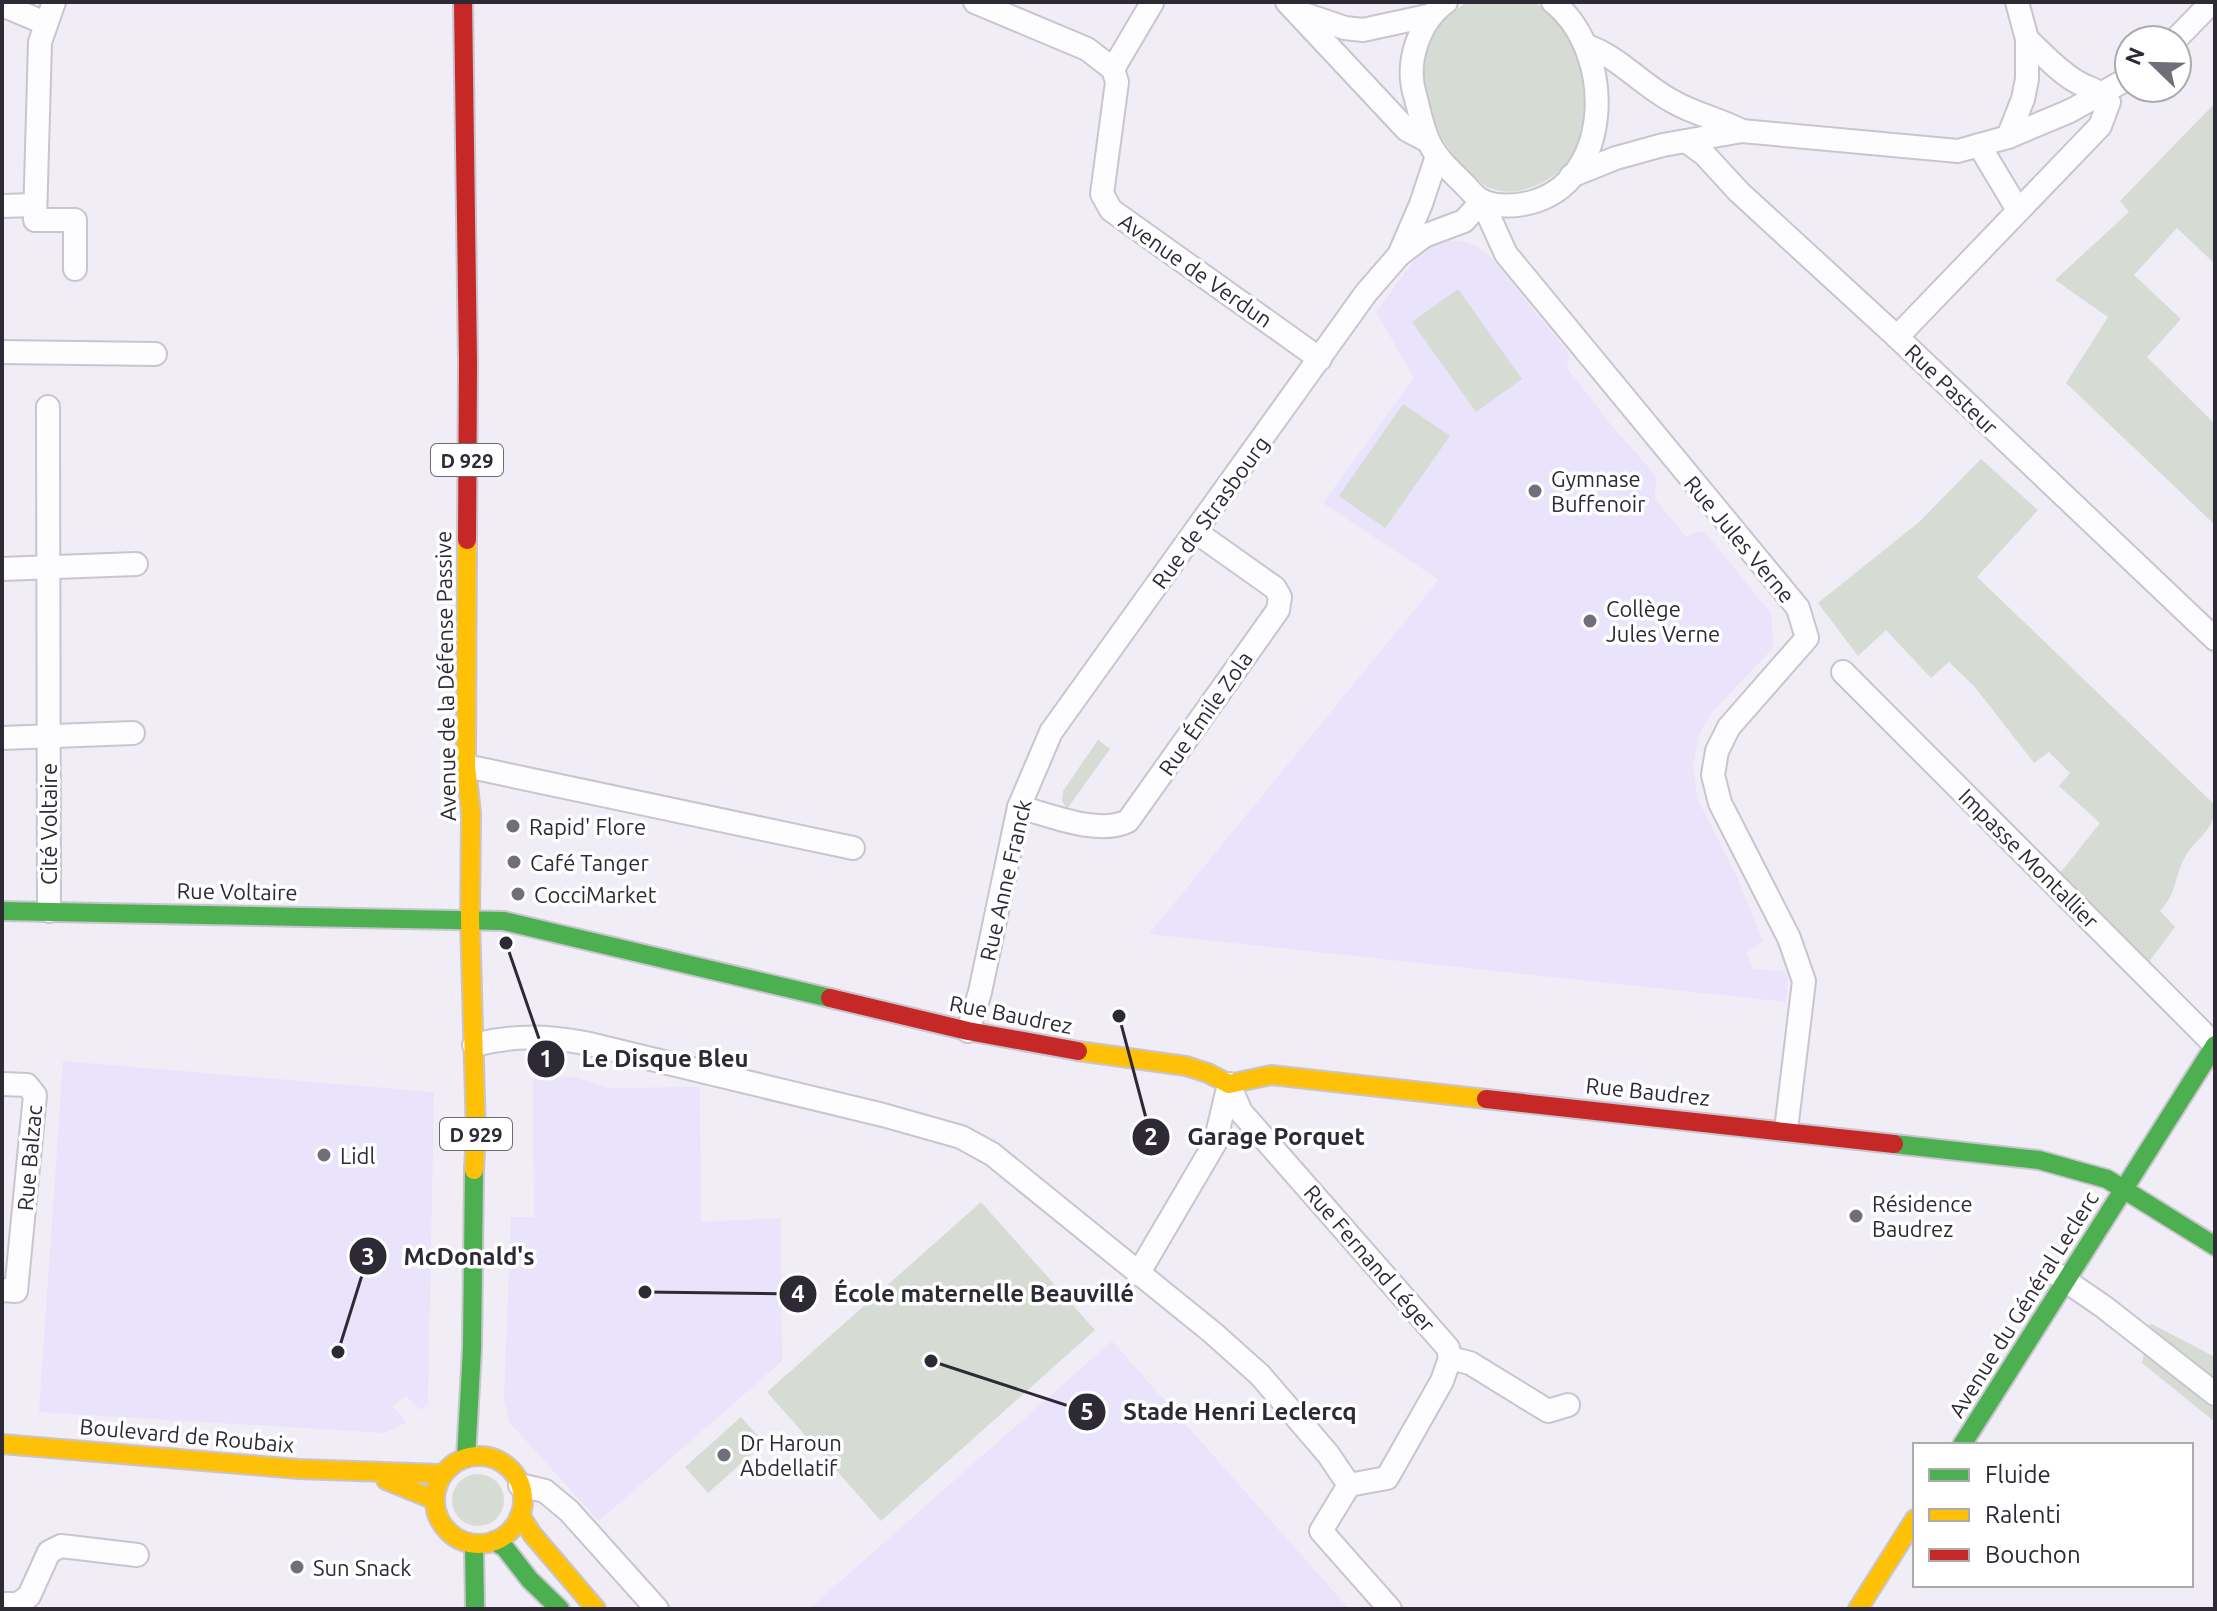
<svg xmlns="http://www.w3.org/2000/svg" width="2217" height="1611" viewBox="0 0 2217 1611" font-family="Ubuntu,sans-serif">
<style>
.built{fill:#e9e3fb}
.green{fill:#d6dcd4}
.lines{fill:none;stroke-linecap:round;stroke-linejoin:round}
.street-casing{stroke:#c8c5ce;stroke-width:26}
.fast-casing{stroke:#c8c5ce;stroke-width:22}
.slow-casing{stroke:#c8c5ce;stroke-width:22}
.jam-casing{stroke:#c8c5ce;stroke-width:22}
.street{stroke:#fdfcfe;stroke-width:22}
.fast{stroke:#4caf50;stroke-width:18}
.slow{stroke:#ffc107;stroke-width:18}
.jam{stroke:#c62828;stroke-width:18}
.poi-dot{fill:#716e79;stroke:#fff;stroke-width:3}
.labels{text-anchor:middle;dominant-baseline:central;stroke-width:7;stroke-linejoin:round;paint-order:stroke}
.shield{fill:#fff;stroke:#6c6a72;stroke-width:2}
.shield-label{font-size:20px;font-weight:bold;fill:#2d2a35}
.street-label{font-size:22px;fill:#2d2a35;stroke:#fff}
.poi-label{font-size:22px;fill:#2d2a35;stroke:#fff;text-anchor:start}
.leader{fill:none;stroke:#2d2a35;stroke-width:3}
.callout-dot{fill:#2d2a35;stroke:#fff;stroke-width:3}
.mark-label{font-size:24px;text-anchor:middle;font-weight:bold;fill:#fff}
.callout-label{font-size:24px;text-anchor:middle;font-weight:bold;fill:#2d2a35;stroke:#fff;stroke-width:7;stroke-linejoin:round;paint-order:stroke}
</style>
<rect width="100%" height="100%" fill="#f0edf7"/>
<g class="built">
<path d="M1447,240L1462,241L1476,246L1489,255L1569,354L1567,368L1612,426L1657,477L1654,498L1686,537L1699,531L1705,532L1772,615L1773,648L1710,714L1699,736L1693,766L1697,798L1738,879L1763,941L1746,953L1753,969L1783,971L1788,977L1786,1002L1149,934L1439,580L1323,503L1414,378L1376,312L1418,255L1432,245Z"/>
<path d="M63,1061L434,1092L428,1404L421,1410L406,1396L392,1406L406,1422L385,1433L39,1412Z"/>
<path d="M574,1077L608,1088L700,1087L701,1222L781,1218L782,1361L599,1521L510,1423L504,1400L511,1217H534L533,1078Z"/>
<path d="M1112,1341L1349,1609H809Z"/>
</g>
<g class="green">
<path d="M1467,2H1534C1567,23 1587,62 1586,101C1586,140 1570,173 1532,187C1518,192 1505,194 1490,188C1485,187 1480,181 1475,178C1443,151 1413,97 1424,53C1430,32 1449,14 1467,2Z"/>
<path d="M2215,103V264L2177,228L2134,275L2181,319L2147,357L2215,424V525L2066,383L2108,317L2055,280L2129,212L2120,201Z"/>
<path d="M1458,289L1522,379L1476,412L1412,322Z"/>
<path d="M1403,404L1450,436L1385,528L1339,496Z"/>
<path d="M1981,459L2038,510L1977,577L2215,805C2215,833 2195,837 2184,859C2173,881 2178,891 2160,911L2175,927L2148,963L2060,873L2100,823L2059,786L2070,773L2049,752L2034,763L1974,686L1949,662L1931,678L1886,630L1858,656L1818,603L1918,523Z"/>
<path d="M1098,740L1110,749L1067,809L1062,801L1063,791Z"/>
<path d="M981,1202L1095,1330L881,1521L767,1392Z"/>
<path d="M2150,1323L2215,1357V1422L2142,1363Z"/>
<path d="M741,1417L764,1443L708,1493L685,1467Z"/>
<circle cx="478" cy="1500" r="26"/>
</g>
<g class="lines">
<defs>
<g id="street">
<path d="M54,2L40,42L35,220H75V269"/>
<path d="M975,2L1087,49L1113,69"/>
<path d="M1287,2L1407,130L1428,141"/>
<path d="M1446,2C1419,21 1405,63 1415,95C1419,110 1422,127 1429,142C1436,158 1451,171 1464,184C1469,189 1475,197 1481,200C1491,206 1506,206 1517,205C1614,194 1618,54 1553,2"/>
<path d="M2,5L45,23"/>
<path d="M1304,14L1345,28L1363,30L1432,15"/>
<path d="M2175,40L2212,2"/>
<path d="M1587,46C1619,57 1642,85 1672,101C1694,114 1719,119 1742,131"/>
<path d="M1113,69L1117,82L1102,194L1111,210L1320,359"/>
<path d="M1113,69L1152,3"/>
<path d="M2008,137L2023,99L2027,79V39L2017,2"/>
<path d="M1686,141L1704,154L1739,192L1897,337L2215,639"/>
<path d="M1979,145L2018,210"/>
<path d="M1437,156L1421,204L1399,255L1424,236L1464,221L1482,201L1506,254L1798,608L1807,638L1729,727L1717,751L1713,775L1720,803L1789,938L1804,981L1786,1130"/>
<path d="M1571,176L1616,158L1663,145L1742,131L1958,151L2008,137L2070,111L2129,78"/>
<path d="M2,206L35,205"/>
<path d="M1897,337L2100,126L2109,102C2100,90 2089,89 2077,82C2058,71 2043,54 2027,39"/>
<path d="M2,352L155,354"/>
<path d="M48,407L49,911"/>
<path d="M2,569L136,564"/>
<path d="M1843,672L2215,1045"/>
<path d="M2,738L133,733"/>
<path d="M466,766L853,848"/>
<path d="M1019,807C1051,815 1098,836 1128,821L1278,610L1280,597L1275,588L1196,532"/>
<path d="M968,1031L980,992L1019,807L1051,732L1366,293L1399,255"/>
<path d="M474,1045C512,1035 547,1036 585,1043L883,1115L961,1137L992,1154L1213,1333L1260,1375L1328,1454L1349,1485"/>
<path d="M2,1084L27,1085L35,1095L16,1291L2,1290"/>
<path d="M1229,1084L1241,1112L1448,1348L1450,1358L1442,1381L1387,1478L1349,1485"/>
<path d="M1138,1274L1215,1143L1229,1084"/>
<path d="M2056,1274L2104,1307L2215,1394"/>
<path d="M1450,1358L1470,1363L1548,1411L1568,1405"/>
<path d="M520,1485L545,1491L569,1511L657,1609"/>
<path d="M1349,1485L1321,1531L1390,1609"/>
<path d="M2,1604H18L29,1596L49,1552L61,1546L137,1555"/>
</g>
<g id="fast">
<path d="M2,911L504,921L830,998"/>
<path d="M1894,1144L2039,1160L2107,1179L2215,1246"/>
<path d="M1962,1445L2215,1045"/>
<path d="M466,1458L472,1349L474,1170"/>
<path d="M494,1541L505,1548L530,1580L560,1609"/>
<path d="M474,1544L475,1609"/>
</g>
<g id="slow">
<path d="M467,540L466,766L471,814L470,919L476,1135L474,1170"/>
<path d="M1078,1051L1186,1066L1208,1073L1229,1084L1271,1075L1486,1099"/>
<path d="M2,1444L298,1469L443,1474"/>
<circle cx="479" cy="1500" r="44"/>
<path d="M386,1480L435,1500"/>
<path d="M520,1515L532,1534L596,1609"/>
<path d="M1858,1609L1915,1519"/>
</g>
<g id="jam">
<path d="M463,2L468,363L467,540"/>
<path d="M830,998L968,1031L1078,1051"/>
<path d="M1486,1099L1894,1144"/>
</g>
</defs>
<use href="#street" class="street-casing"/>
<use href="#fast" class="fast-casing"/>
<use href="#slow" class="slow-casing"/>
<use href="#jam" class="jam-casing"/>
<use href="#street" class="street"/>
<use href="#fast" class="fast"/>
<use href="#slow" class="slow"/>
<use href="#jam" class="jam"/>
</g>
<g class="poi-dot">
<circle cx="1535" cy="491" r="8"/>
<circle cx="1590" cy="621" r="8"/>
<circle cx="513" cy="826" r="8"/>
<circle cx="514" cy="862" r="8"/>
<circle cx="518" cy="894" r="8"/>
<circle cx="324" cy="1155" r="8"/>
<circle cx="1856" cy="1216" r="8"/>
<circle cx="724" cy="1455" r="8"/>
<circle cx="297" cy="1567" r="8"/>
</g>
<g class="labels">
<g class="shield">
<rect x="431" y="444" width="72" height="32" rx="6"/>
<rect x="440" y="1118" width="72" height="32" rx="6"/>
</g>
<g class="shield-label">
<text x="467" y="460">D 929</text>
<text x="476" y="1134">D 929</text>
</g>
<g class="street-label">
<text transform="translate(1196 270) rotate(35)">Avenue de Verdun</text>
<text transform="translate(1952 389) rotate(44)">Rue Pasteur</text>
<text transform="translate(1210 512) rotate(-54)">Rue de Strasbourg</text>
<text transform="translate(1740 539) rotate(50)">Rue Jules Verne</text>
<text transform="translate(445 676) rotate(-91)">Avenue de la Défense Passive</text>
<text transform="translate(1205 713) rotate(-55)">Rue Émile Zola</text>
<text transform="translate(48 824) rotate(-90)">Cité Voltaire</text>
<text transform="translate(2029 858) rotate(45)">Impasse Montallier</text>
<text transform="translate(1005 880) rotate(-77)">Rue Anne Franck</text>
<text transform="translate(237 891) rotate(1)">Rue Voltaire</text>
<text transform="translate(1011 1014) rotate(11)">Rue Baudrez</text>
<text transform="translate(1648 1091) rotate(6)">Rue Baudrez</text>
<text transform="translate(29 1158) rotate(-85)">Rue Balzac</text>
<text transform="translate(1370 1258) rotate(49)">Rue Fernand Léger</text>
<text transform="translate(2023 1304) rotate(-58)">Avenue du Général Leclerc</text>
<text transform="translate(187 1435) rotate(5)">Boulevard de Roubaix</text>
</g>
<g class="poi-label">
<text x="1551" y="478">Gymnase<tspan x="1551" dy="25">Buffenoir</tspan></text>
<text x="1606" y="608">Collège<tspan x="1606" dy="25">Jules Verne</tspan></text>
<text x="529" y="826">Rapid' Flore</text>
<text x="530" y="862">Café Tanger</text>
<text x="534" y="894">CocciMarket</text>
<text x="340" y="1155">Lidl</text>
<text x="1872" y="1203">Résidence<tspan x="1872" dy="25">Baudrez</tspan></text>
<text x="740" y="1442">Dr Haroun<tspan x="740" dy="25">Abdellatif</tspan></text>
<text x="313" y="1567">Sun Snack</text>
</g>
</g>
<path class="leader" d="M506 943L546 1059M1119 1016L1151 1137M338 1352L368 1256M645 1292L798 1294M931 1361L1087 1412"/>
<g class="callout-dot">
<circle cx="506" cy="943" r="8"/>
<circle cx="1119" cy="1016" r="8"/>
<circle cx="338" cy="1352" r="8"/>
<circle cx="645" cy="1292" r="8"/>
<circle cx="931" cy="1361" r="8"/>
<circle cx="546" cy="1059" r="20"/>
<circle cx="1151" cy="1137" r="20"/>
<circle cx="368" cy="1256" r="20"/>
<circle cx="798" cy="1294" r="20"/>
<circle cx="1087" cy="1412" r="20"/>
</g>
<g class="mark-label">
<text x="546" y="1067">1</text>
<text x="1151" y="1145">2</text>
<text x="368" y="1265">3</text>
<text x="798" y="1302">4</text>
<text x="1087" y="1420">5</text>
</g>
<g class="callout-label">
<text x="665" y="1067">Le Disque Bleu</text>
<text x="1276" y="1145">Garage Porquet</text>
<text x="469" y="1265">McDonald's</text>
<text x="984" y="1302">École maternelle Beauvillé</text>
<text x="1240" y="1420">Stade Henri Leclercq</text>
</g>
<rect width="2217" height="1611" fill="none" stroke="#2d2a35" stroke-width="8"/>
<rect x="1913" y="1443" width="280" height="144" fill="#ffffff" stroke="#abaaae" stroke-width="2"/>
<rect x="1929" y="1469" width="40" height="12" fill="#4caf50" stroke="#abaaae" stroke-width="2"/>
<text x="1985" y="1483" font-size="24" fill="#2d2a35">Fluide</text>
<rect x="1929" y="1509" width="40" height="12" fill="#ffc107" stroke="#abaaae" stroke-width="2"/>
<text x="1985" y="1523" font-size="24" fill="#2d2a35">Ralenti</text>
<rect x="1929" y="1549" width="40" height="12" fill="#c62828" stroke="#abaaae" stroke-width="2"/>
<text x="1985" y="1563" font-size="24" fill="#2d2a35">Bouchon</text>
<g transform="translate(2153 64) rotate(293)"><circle r="38" fill="#ffffff" stroke="#abaaae" stroke-width="2"/>
<path d="M0-6L14 30L0 20L-14 30Z" fill="#716e79"/>
<text y="-12" font-size="22" font-weight="bold" text-anchor="middle" fill="#2d2a35">N</text>
</g>
</svg>
